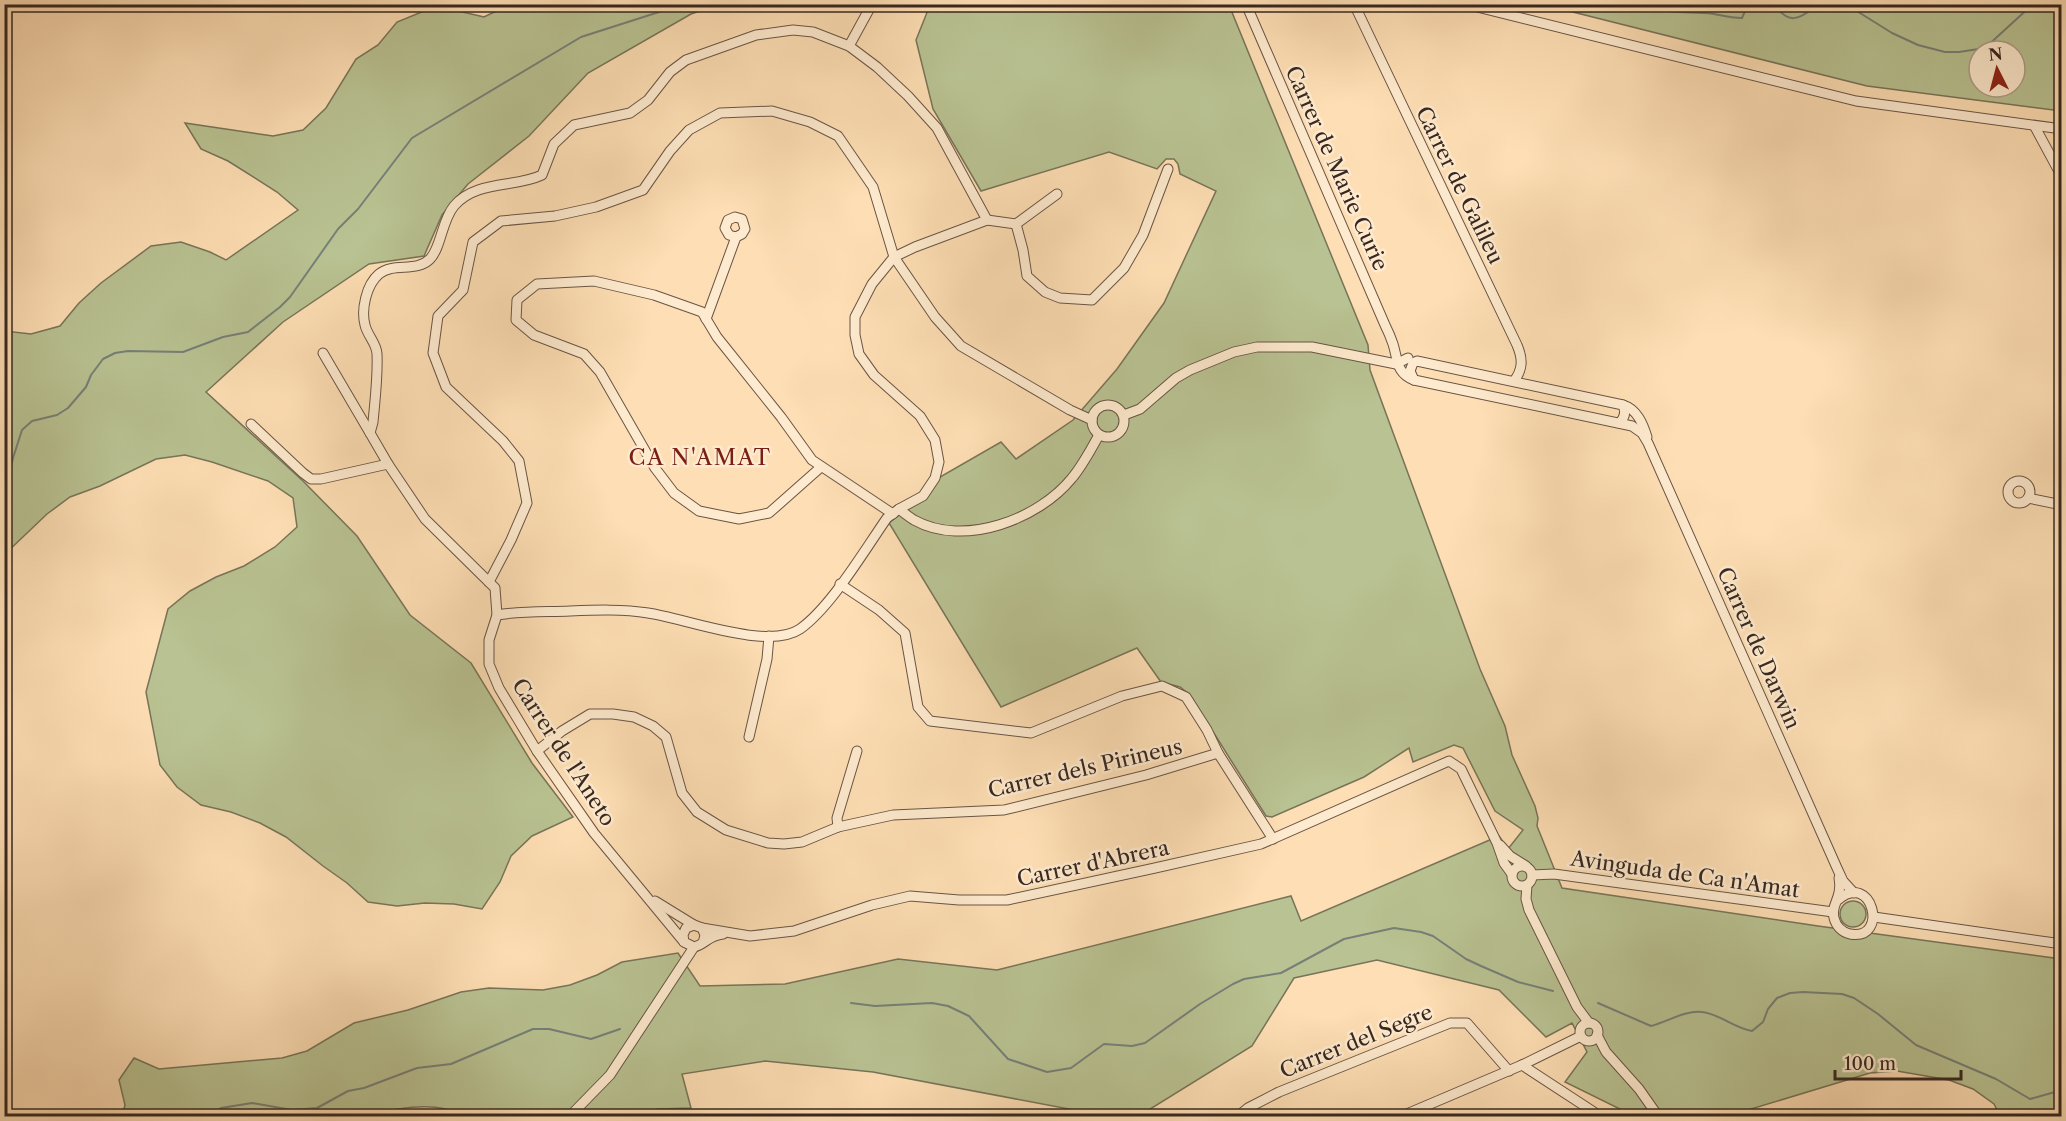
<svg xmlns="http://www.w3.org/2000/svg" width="2066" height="1121" viewBox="0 0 2066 1121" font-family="'Libre Caslon Text',serif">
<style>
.green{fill:#b9c292;stroke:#787459;stroke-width:1.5;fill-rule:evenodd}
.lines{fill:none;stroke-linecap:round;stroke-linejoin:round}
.stream{stroke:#768078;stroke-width:2}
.minor-casing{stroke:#695545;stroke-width:11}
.minor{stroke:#feeace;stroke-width:9}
.labels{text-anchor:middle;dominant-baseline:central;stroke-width:5;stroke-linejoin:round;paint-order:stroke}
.street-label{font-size:21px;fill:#372720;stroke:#feeace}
.neighbourhood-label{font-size:22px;letter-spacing:1.5px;fill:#7a1f14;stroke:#feeace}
</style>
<rect width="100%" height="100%" fill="#fedeb4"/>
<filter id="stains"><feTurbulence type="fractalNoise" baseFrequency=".00333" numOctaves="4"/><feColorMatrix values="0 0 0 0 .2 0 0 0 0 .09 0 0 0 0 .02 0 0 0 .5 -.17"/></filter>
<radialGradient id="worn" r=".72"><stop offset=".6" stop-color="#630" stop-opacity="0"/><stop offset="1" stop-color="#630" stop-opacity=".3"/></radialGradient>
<g class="green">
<path d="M509,5H717L691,14L588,73L529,136L468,184L442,215L424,256L369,264L283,322L206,392L303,481L357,536L410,615L471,663L532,763L573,817L532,836L511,856L500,882L482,909L454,904L425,903L397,906L368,902L347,883L323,866L286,837L260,823L231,812L201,805L177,787L160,765L146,692L168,609L190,591L216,577L244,566L275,547L297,527L293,498L268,481L212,462L185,455L156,459L100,486L70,497L47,514L5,554V331L31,334L60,326L79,303L101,283L151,246L181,242L210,252L226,260L298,210L277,192L228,161L201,149L185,123L273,136L303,130L326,108L356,59L378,45L397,22L424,11L454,10L484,17Z"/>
<path d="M930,5H1229L1368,345L1370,370L1480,669L1505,726L1512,755L1535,806L1538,818L1537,826L1562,888L1818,926L2061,959V1116H2000L1994,1104L1973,1089L1949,1080L1897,1071L1870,1073L1728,1116H1623L1622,1110L1565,1082L1587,1052L1572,1023L1546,1037L1499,990L1377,960L1294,978L1252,1046L1139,1116H1106L873,1072L765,1061L682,1074L691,1108L658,1109L636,1116H463C437,1100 396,1108 368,1116H122L125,1105L119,1080L134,1058L159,1069L282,1058L307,1051L354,1023L408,1010L461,992L489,988L543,990L570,985L597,975L622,962L678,953L700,986L785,984L898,959L997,970L1291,896L1301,921L1499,836L1508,849L1523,830L1495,811L1463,748L1454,745L1413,762L1409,748L1364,777L1272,817L1266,816L1190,695L1180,687L1161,682L1137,648L1001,707L889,523L935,486L940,477L1001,442L1016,459L1073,420L1117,369L1164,303L1216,191L1180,174L1178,164L1174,159H1166L1157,169L1109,152L981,191L933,109L916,40Z"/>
<path d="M1545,5H2061V111L1867,86ZM1979,51H2015V87H1979Z"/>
<circle cx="1853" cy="914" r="13"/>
</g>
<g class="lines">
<g class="stream">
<path d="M1647,4C1676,17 1686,10 1714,14C1724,16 1731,18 1742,18L1748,4"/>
<path d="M1774,4C1788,25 1799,20 1816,6L1852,8L1892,33L1918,45L1945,52H1959L1985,48L2033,4"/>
<path d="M4,515L10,498V471L13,458L22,430L32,421L57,415L68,408L86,387L91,375L103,359L115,353L128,351L183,352L223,337L248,332L280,307L290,297L338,229L358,209L412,138L581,37L684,4"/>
<path d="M851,1003L875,1006L932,1003L948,1006L969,1016L1008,1059L1047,1072L1071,1068L1104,1044L1132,1046L1145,1043L1200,1004L1233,984L1244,979L1281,973L1344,939L1394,928L1421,932L1433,936L1466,959L1481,966L1518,982L1553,991"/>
<path d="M1598,1003L1651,1026C1667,1022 1685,1010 1702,1012C1720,1014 1734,1028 1752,1031L1763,1022L1768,1009L1777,998L1790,993L1803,992L1842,994L1854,998L1878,1014L1916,1045L1996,1079L2030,1099L2062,1090"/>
<path d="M211,1116L221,1108L252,1103L292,1110L317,1108L348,1091L364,1088L417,1068L451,1064L533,1029H549L591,1039L620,1029"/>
</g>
<defs>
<g id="minor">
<path d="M1246,4L1385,325C1388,331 1391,338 1393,344C1398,360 1396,373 1414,380L1632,426L1642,433L1648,443L1837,868L1843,881L1854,893"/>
<path d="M1354,4L1517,345C1523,359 1523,369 1514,381"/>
<path d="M1465,4L1856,101L2062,129"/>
<path d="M849,46L872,4"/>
<path d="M2035,127L2062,177"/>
<path d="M1016,224L1023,250L1027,276L1045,292L1060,298L1092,300L1124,268L1143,235L1168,169"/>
<path d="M1016,224L1057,194"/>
<path d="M706,319L736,237L742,234L745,229L742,219L735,217L728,220L725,228L729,235L736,237"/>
<path d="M323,353L370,433"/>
<path d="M1414,380L1410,371L1413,363L1417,361L1623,405C1626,412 1625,418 1619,423"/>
<circle cx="1108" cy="421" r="16"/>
<path d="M1623,405C1637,409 1643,424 1647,437"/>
<path d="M1124,415L1140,409L1176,378L1190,370L1234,352L1257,347H1312L1396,364L1408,358"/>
<path d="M251,424L303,473L311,479H321L388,464"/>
<path d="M821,467L769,513L739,519L699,511L674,493L655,468L600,372L584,354L534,335L516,320L517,300L537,284L594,281L654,295L702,312L717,337L781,417L812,460L893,514"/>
<circle cx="2019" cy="492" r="11"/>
<path d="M2028,498L2062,505"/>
<path d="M899,509C904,513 909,517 914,520C964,548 1039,519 1072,478C1083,465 1091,449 1099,435"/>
<path d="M489,582L511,540L527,503L519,461L503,441L446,387L433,353L438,316L463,290L473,242L501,221L555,216L596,207L643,190L670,151L689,130L720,113L772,111L810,122L838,136L873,187L894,257L935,317L961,346L1070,410L1092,420"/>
<path d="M840,584L879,610L905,633L918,707L930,721L1031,733L1122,696L1162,686L1186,697L1207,730L1218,753L1273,839"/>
<path d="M497,615C521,611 546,612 570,611C596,610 623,609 648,613C684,618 768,651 800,629C831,607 864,551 887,518L899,509L923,496L935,478L939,462L935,440L920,416L874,375L859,354L855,335V317L872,284L894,257L915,247L987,220L1016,224"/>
<path d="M749,737L767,659L769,636"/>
<path d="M537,751L562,731L590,714H613L634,717L653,726L666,737L682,793L697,812L726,830L768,843L784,844L802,842L838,827L893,815L1004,810L1146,775L1218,753"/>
<path d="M838,827L837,818L857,751"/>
<path d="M1500,845L1510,856L1526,866"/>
<circle cx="1522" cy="876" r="10"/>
<path d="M1532,875L1554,874L1833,912"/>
<path d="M1527,885L1526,899L1529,910L1577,1007L1589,1023"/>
<path d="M1838,900C1872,870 1890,941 1850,934C1842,932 1836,926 1834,918C1830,905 1843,898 1839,878"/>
<path d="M655,901L694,925"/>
<path d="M1874,917L2062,944"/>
<path d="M702,928L750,936L794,931L872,905L910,896L959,900H1007L1155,868L1261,844L1449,761L1461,769L1497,843L1504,863L1512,874"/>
<path d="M684,942L594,833L537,751L499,688L489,664V640L497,615L495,588L425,519L388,464L370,433L373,422C375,400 378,377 377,354C377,344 367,335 365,325C361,310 366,285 379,274C394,262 416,273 430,259C441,248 442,220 454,206C476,180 515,188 542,175L554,144L574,125L630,113L648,100L670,72L686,60L756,35L793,30L813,32L849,46L877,67L908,96L937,128L987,220"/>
<path d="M703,943L705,935L702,928L694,925L686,928L683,935L684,942L694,947C706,944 707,936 723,934"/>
<circle cx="1589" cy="1032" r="9"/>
<path d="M1597,1035L1606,1052L1639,1089L1658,1116"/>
<path d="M1522,1065L1600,1116"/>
<path d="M570,1116L610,1075L694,947"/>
<path d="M1238,1116L1248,1108L1279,1092L1450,1023H1467L1509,1071"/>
<path d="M1402,1116L1522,1065L1581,1036"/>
</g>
</defs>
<use href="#minor" class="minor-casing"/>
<use href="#minor" class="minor"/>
</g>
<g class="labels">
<g class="street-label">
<text transform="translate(1337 168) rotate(66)">Carrer de Marie Curie</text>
<text transform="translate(1460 185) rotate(64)">Carrer de Galileu</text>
<text transform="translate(1759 648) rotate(66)">Carrer de Darwin</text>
<text transform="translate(564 752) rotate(57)">Carrer de l'Aneto</text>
<text transform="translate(1085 768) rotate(-13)">Carrer dels Pirineus</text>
<text transform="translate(1093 863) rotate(-12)">Carrer d'Abrera</text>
<text transform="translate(1685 874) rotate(8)">Avinguda de Ca n'Amat</text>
<text transform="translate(1356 1041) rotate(-22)">Carrer del Segre</text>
</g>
<g class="neighbourhood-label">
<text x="700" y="457">CA N'AMAT</text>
</g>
</g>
<rect width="2066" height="1121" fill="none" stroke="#fedeb4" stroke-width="24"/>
<rect x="6" y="6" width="2054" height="1109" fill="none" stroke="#372720" stroke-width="3"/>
<rect x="12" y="12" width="2042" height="1097" fill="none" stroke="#372720" stroke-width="1.5"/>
<g transform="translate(1997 69) rotate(354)"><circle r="28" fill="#feeace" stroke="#ae9c88" stroke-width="1.5"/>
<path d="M0-4.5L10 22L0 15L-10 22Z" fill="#8f2418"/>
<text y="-9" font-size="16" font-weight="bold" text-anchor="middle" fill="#372720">N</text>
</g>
<path d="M1835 1070v9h126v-9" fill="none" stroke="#372720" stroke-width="3"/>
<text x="1844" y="1070" font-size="18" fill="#372720" stroke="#feeace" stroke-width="4.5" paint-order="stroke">100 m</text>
<rect width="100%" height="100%" filter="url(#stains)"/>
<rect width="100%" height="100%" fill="url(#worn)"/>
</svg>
